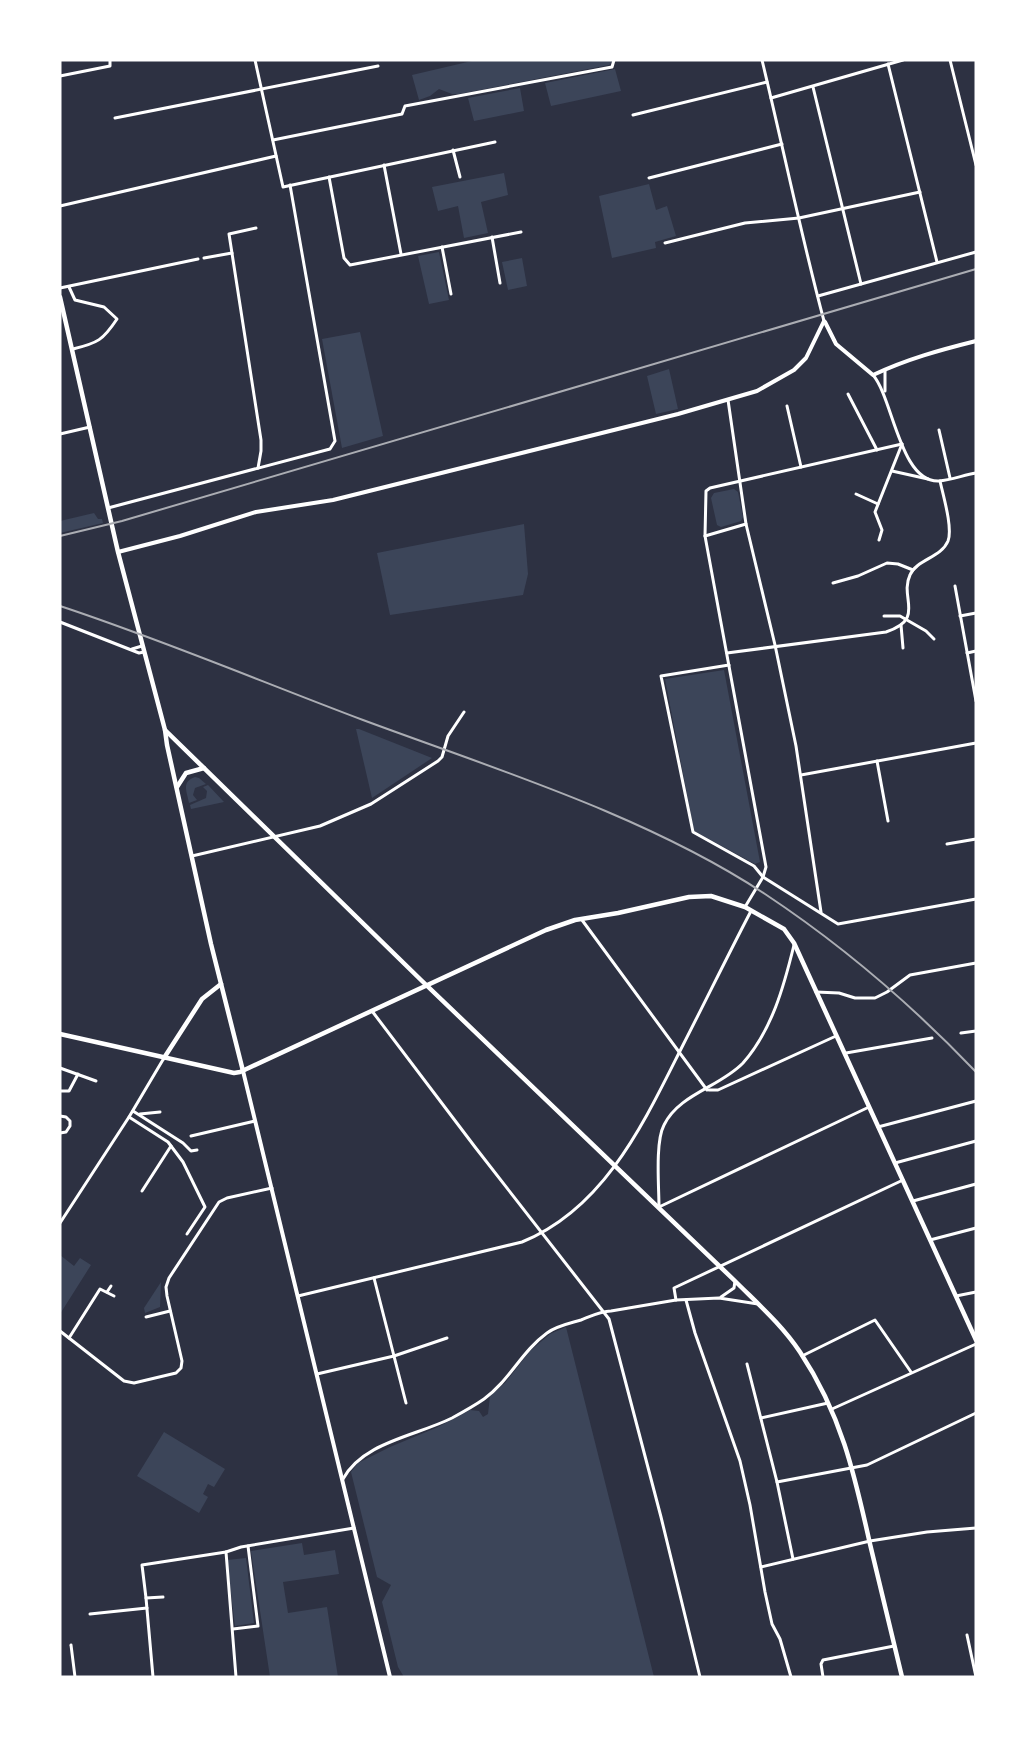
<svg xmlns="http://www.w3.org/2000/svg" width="1036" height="1737" viewBox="0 0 1036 1737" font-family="Montserrat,sans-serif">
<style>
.green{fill:#3c4559}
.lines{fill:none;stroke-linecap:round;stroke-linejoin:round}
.minor{stroke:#fff;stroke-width:3}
.tertiary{stroke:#fff;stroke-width:4}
.secondary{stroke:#fff;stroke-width:4.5}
.primary{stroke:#fff;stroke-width:4.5}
.rail{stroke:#abadb3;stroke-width:2}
</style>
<rect width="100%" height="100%" fill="#2d3142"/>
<g class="green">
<path d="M476,60H612V62L609,65L459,94H452L439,89L430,96L419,100L412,75Z"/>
<path d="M615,69L621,91L551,106L545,83Z"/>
<path d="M520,88L524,111L474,121L468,98Z"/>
<path d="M504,173L508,195L481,202L488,233L464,238L458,206L438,211L432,187Z"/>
<path d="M649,184L656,210L667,206L676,236L655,242L656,248L612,258L599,196Z"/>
<path d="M439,252L449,300L429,304L418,256Z"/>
<path d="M522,258L527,286L508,290L502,262Z"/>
<path d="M360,332L383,436L342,448L322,339Z"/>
<path d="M669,369L678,409L656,414L647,376Z"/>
<path d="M734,489L738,492L743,517L741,521L721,527L717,525L711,498L714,493Z"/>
<path d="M94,513L98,519H102L103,523L60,533V521Z"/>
<path d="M524,524L528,574L523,595L390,615L377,553Z"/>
<path d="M724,670L760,862L755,864L694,831L665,679Z"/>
<path d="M356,729H359L432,758L372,798Z"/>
<path d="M195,777L199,778L206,784L195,788L193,795L197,800L189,803C187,791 181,782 195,777Z"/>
<path d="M208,785L224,802L191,809L190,805L206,798L207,791L203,787Z"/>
<path d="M60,1255L74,1266L80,1258L91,1265L60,1314Z"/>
<path d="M161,1282L160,1307L145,1313L144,1308Z"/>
<path d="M566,1327L654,1677H404L398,1667L382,1602L391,1585L377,1577L351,1472L358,1463L390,1447L438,1427L470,1410L479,1411L483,1417L488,1414L490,1396L505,1383L530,1351L550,1334Z"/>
<path d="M164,1432L225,1469L214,1487L208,1484L203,1494L208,1497L199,1513L137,1476Z"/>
<path d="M302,1543L304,1555L335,1550L339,1574L283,1582L288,1613L327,1607L338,1677H270L251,1551Z"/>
<path d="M246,1558L254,1623L235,1626L227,1560Z"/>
</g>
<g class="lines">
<g class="minor">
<path d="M255,60L283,187L495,142"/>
<path d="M762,60C783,147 801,235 824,321"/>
<path d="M950,60L976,165"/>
<path d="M888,64L937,262"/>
<path d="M60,76L110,66V60"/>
<path d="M813,87L861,284"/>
<path d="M771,98L903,60"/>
<path d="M633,115L767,82"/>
<path d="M115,118L378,66"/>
<path d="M273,140L402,114L405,106L612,67L614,60"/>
<path d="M453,150L460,177"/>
<path d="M384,165L401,254"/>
<path d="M329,177L344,258L350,265L521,232"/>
<path d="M649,178L782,144"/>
<path d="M60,206L276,156"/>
<path d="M256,228L229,234L261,440V451L258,468"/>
<path d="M492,237L500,283"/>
<path d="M665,243L745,223L799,218L920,192"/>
<path d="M442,247L451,294"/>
<path d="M204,258L232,253"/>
<path d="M69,287L75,300L104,307L117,319C103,340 98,343 73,349"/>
<path d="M60,288L198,259"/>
<path d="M818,296L976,252"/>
<path d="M873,375C893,398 900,483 939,481C951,480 964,475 976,473"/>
<path d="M885,391V370"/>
<path d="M848,394L877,450"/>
<path d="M787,406L801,467"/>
<path d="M939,430L950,478"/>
<path d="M60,434L90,427"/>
<path d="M892,471L928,479"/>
<path d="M856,494L878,504"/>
<path d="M108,508L330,449L335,441L290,185"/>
<path d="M746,524L775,645L796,746L821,912"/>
<path d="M705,536L746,524L728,400"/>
<path d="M879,540L882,530L875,512L902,444"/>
<path d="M833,583L858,576L887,563L898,564L913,570"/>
<path d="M955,586L976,701"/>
<path d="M884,616H900L926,631L934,639"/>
<path d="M960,616L976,613"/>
<path d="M60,622L139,653L144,652"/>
<path d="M901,625L903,648"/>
<path d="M132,649L142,646"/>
<path d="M727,653L886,632C926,619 899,598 910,575C917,559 941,558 948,541C953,528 943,495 940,481"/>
<path d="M967,653L976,651"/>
<path d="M729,665L661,676L693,832L754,866L763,877L838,924L976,899"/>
<path d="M877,761L888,821"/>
<path d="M801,775L976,743"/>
<path d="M947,844L976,839"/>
<path d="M192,856L320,826L371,804L438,761L442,757L448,736L464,712"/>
<path d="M745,907L763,877L766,867L705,536L706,491L710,488L902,444"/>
<path d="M582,920L707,1090"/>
<path d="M794,945C784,986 772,1030 743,1063C720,1087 679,1094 664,1125C655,1142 659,1187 659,1207L869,1107"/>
<path d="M816,992L839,993L855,998H875L887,992L910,975L976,963"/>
<path d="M372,1011L475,1147L609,1319L661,1517L700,1677"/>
<path d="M961,1033L976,1031"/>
<path d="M846,1053L932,1038"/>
<path d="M60,1068L96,1081"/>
<path d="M709,1090H718L836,1036"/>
<path d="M60,1091H69L78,1074"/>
<path d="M133,1111L183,1143L191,1151L197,1150"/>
<path d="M140,1114L160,1112"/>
<path d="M60,1116L66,1117L70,1121V1126L66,1132L60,1133"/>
<path d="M129,1117L168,1142L171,1146L142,1191"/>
<path d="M878,1127L976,1101"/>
<path d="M191,1136L255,1121"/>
<path d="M171,1146L183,1162L205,1207L187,1234"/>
<path d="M895,1163L976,1141"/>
<path d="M913,1201L976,1184"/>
<path d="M60,1223L129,1117L164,1058"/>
<path d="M930,1240L976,1228"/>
<path d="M374,1278L406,1403"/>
<path d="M107,1292L111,1286"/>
<path d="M298,1296L522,1242C606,1208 645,1120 683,1045C706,1000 728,955 751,911"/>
<path d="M956,1296L976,1292"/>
<path d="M721,1297L734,1288L735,1281"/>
<path d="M676,1300L674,1288L903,1180"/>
<path d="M686,1300L695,1333L740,1461L750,1505L765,1592L772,1624L780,1639L791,1677"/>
<path d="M146,1317L170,1311"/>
<path d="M60,1331L124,1381L134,1383L176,1373L181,1368L182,1361L167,1296L166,1287L169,1278L219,1202L227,1198L272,1188"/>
<path d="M69,1338L100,1289L114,1296"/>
<path d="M802,1356L875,1320L911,1372"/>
<path d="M747,1364L777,1482L793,1559"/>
<path d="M317,1374L394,1356L447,1338"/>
<path d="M832,1409L976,1344"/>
<path d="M761,1418L828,1403"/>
<path d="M343,1479C363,1442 416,1436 452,1418C463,1412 474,1406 484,1399C509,1381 522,1351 547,1333C556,1326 571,1323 581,1320C591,1316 601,1311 611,1311L676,1300L719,1298L758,1304"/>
<path d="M777,1482L867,1465L976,1413"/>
<path d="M761,1567L870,1541L927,1532L976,1528"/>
<path d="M163,1597L146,1598L142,1565L226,1552"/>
<path d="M146,1598L153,1677"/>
<path d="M90,1614L147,1608"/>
<path d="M233,1629L258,1626L248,1546"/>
<path d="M967,1635L976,1677"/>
<path d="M71,1645L75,1677"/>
<path d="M236,1677L226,1552L241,1547L354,1528"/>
<path d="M823,1677L821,1664L823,1660L894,1646"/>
</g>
<g class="tertiary">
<path d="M825,322L836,344L873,375C907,359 940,350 976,341"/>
<path d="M118,552L180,536L256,512L333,500L678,414L757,391L794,370L806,358L824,321"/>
<path d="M243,1071L390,1677"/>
</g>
<g class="secondary">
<path d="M165,730L167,745L211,944L243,1071"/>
<path d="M177,787L186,773L204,768"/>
<path d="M60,1034L234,1073L240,1072L546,930L575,920L618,913L689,897L711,896L745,907L784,929L794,943L976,1340"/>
<path d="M164,1058L202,999L221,984"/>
</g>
<path class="primary" d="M60,297L118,552L165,730L421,980L735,1281C758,1304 782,1325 800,1352C841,1414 854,1472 870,1544C881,1588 891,1633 902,1677"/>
<g class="rail">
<path d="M60,536L122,521L976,269"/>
<path d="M60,606C163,640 262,682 363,720C495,769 647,816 765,894C842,945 912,1005 976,1072"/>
</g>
</g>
<rect width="1036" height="1737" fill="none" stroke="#ffffff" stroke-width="123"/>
</svg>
